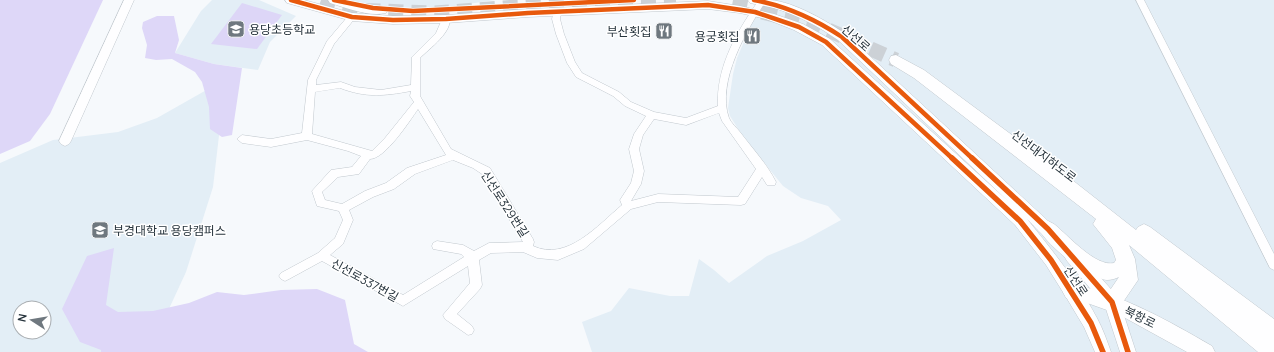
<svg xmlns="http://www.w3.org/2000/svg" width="1274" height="352" viewBox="0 0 1274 352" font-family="Manrope,'Noto Sans KR',sans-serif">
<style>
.built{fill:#e3eef6;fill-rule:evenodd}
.green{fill:#ddd6f7}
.forest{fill:#ded7f8}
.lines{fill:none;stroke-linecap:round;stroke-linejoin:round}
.trunk-tunnel{stroke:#ccd1d6;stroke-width:15;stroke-dasharray:15 8;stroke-linecap:butt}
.minor-casing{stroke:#c1c8ce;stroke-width:1}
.tertiary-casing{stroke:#c1c8ce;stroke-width:1}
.secondary-casing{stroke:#c1c8ce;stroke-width:1}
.primary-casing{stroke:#c1c8ce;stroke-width:1}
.trunk-casing{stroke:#c1c8ce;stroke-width:1}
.minor{fill:#fefeff;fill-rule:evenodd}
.tertiary{fill:#fefeff;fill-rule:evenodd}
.secondary{fill:#fefeff;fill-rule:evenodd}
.primary{fill:#fefeff;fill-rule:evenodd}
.trunk{fill:#fefeff;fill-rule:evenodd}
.cycleway-far1-casing{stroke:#fff;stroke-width:6}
.cycleway-casing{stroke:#fff;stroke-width:8}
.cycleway-far1{stroke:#e8590c;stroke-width:4.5}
.cycleway{stroke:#e8590c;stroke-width:5.5}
.labels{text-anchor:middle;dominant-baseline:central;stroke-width:3;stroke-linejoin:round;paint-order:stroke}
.poi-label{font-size:12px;fill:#26333c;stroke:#fff;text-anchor:start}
.street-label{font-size:12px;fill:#26333c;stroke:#fff}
</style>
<rect width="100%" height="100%" fill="#f6f9fc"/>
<g class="built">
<path d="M212,0H259L296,16L270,42L258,70L214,64L175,53L201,11Z"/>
<path d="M341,0H495L448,7L394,9L362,5Z"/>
<path d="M756,0H1274V352H592L582,322L611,311L629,288L670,296H689L699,259L714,270L729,283L767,256L803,241L841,220L828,206L801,198L783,186L743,137L730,116L728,108L733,74L737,58L752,23Z"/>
<path d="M210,88L220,127L213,187L186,272L149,352H0V163L53,140L118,132L157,118ZM20,308H44V332H20Z"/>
</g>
<path class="green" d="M242,3L282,15L257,49L211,44Z"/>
<g class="forest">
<path d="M0,0H103L50,114L30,141L0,154Z"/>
<path d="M157,16H174L179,40L175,53L214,64L242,68L232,135L222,137L210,129L209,107L202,82L195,72L172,59L156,60L145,58L147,45L142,28L143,22Z"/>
<path d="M114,248L106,305L118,312L153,311L189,303L217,292L244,295L281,290L317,289L345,300L354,344L368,352H101V350L80,342L62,309L87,256Z"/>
</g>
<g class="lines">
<g class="trunk-tunnel">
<path d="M321,0L350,10L435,13L530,6L676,0"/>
<path d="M733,0L772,7"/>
<path d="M762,12L819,26L896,60"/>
</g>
<defs>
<g id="minor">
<path d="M759,0L766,1C747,29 716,82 729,118C731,123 737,128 740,132C752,148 767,164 776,182L775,185H767L762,177L745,204L741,205L658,202L631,209L584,249L558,260L537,258L523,252L491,253L479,260L482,285L480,289L457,314L472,326L474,330L472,334L468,335L445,319L443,315L470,283L468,266L403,306L322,261L289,279L285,281L281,279L279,276L281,273L318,253L335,238L343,220L339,211L317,206L312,191L331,170L352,167L361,156L348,151L307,140L271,147L242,143L237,139L242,135L271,139L302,133L308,80L327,41L349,15L352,14L356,17L334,44L316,80V85L341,82L355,87L381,90L411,85L412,57L436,33L443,17H449C454,31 429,49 420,58V96L451,149L490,168L533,239L534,242L533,246C567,262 598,225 622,205L620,200L631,183L634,171L629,149L634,134L646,116L625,106L613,96L576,77L567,63L556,34L552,19L554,10H560L561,12L560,19L564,34L575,62L582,73L619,92L631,102L654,112L686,118L718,106C716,67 737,31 759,0ZM340,88C366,98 384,96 411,91L410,96L414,102L385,138L372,151L312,134L315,92ZM418,109L446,155L407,168L386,183L365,191L342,204L325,200L322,192L338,177L359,174L370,159C385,159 409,122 418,109ZM719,113L722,121L756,169L738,197L658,194L631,201L641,184L644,171L639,149L643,135L654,119L686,125ZM453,160L473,168L482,174L523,242L489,243L474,251L463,245L437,241L433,243L432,246L433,249L461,254L464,257L403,295L330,255L343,244L353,220L349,210L373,197L394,189L415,174Z"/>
<path d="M1136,0H1144L1274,254V270L1270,268Z"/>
</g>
<path id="tertiary" d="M124,0H134L71,141L69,144L65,146L61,144L59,141Z"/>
<g id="secondary">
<path d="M285,0H304L352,13L393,16L446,15L528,9L708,1L740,6L774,14L803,24L830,39L1009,202L838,40C818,26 797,15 774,8C766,6 758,5 750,3L748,0C756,0 763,0 770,0C795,2 826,21 846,34L1061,233L1063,237L1061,241C1049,246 1036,227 1027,219C1052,250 1078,282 1097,318C1103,329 1107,341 1111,352H1095L1084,327L1066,297L1046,265L1015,225L822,45L794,30L766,19L740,13L708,9L528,17L446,23L393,24L352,21L287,3Z"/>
<path d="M328,0C342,0 348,2 360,4C369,6 378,5 386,7L388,10L386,13C368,17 347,8 330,3Z"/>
<path d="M1072,249L1077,251L1118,297L1136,352H1120L1105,306L1067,261L1064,256L1067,251Z"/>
</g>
<path id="primary" d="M1072,284C1123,295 1167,320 1212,346L1215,352H1187L1118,314L1090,304L1066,298L1063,292L1066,286Z"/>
<path id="trunk" d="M896,55L924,70L1062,172L1136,230L1138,227L1144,224L1150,227L1274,319V352H1258L1129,245L1135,259L1138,280L1119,308L1112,311L1105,308L1102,302L1119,277C1115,279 1111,280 1107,280C1088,278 1047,246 1039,229L1042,224L1048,221L1054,224C1068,235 1095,267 1114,263L1116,260L1112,248L1093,224L1096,219L914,78L891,64L889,60L891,56Z"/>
</defs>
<use href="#minor" class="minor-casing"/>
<use href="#tertiary" class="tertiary-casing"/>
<use href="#secondary" class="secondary-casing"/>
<use href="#primary" class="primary-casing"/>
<use href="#trunk" class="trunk-casing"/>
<use href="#minor" class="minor"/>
<use href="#tertiary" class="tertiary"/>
<use href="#secondary" class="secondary"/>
<use href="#primary" class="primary"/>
<use href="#trunk" class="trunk"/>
<defs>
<g id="cycleway-far1">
<path d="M291,0L352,17L393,20L446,19L528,13L708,5L755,12L799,27L826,42L953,159"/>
<path d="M334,0L373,8L413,11L634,0"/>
<path d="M754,0C787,6 815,19 842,37L973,159"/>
</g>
<g id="cycleway">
<path d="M952,158L1020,221L1051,260L1091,323L1103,352"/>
<path d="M972,158L1048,229L1112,302L1128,352"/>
</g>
</defs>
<use href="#cycleway-far1" class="cycleway-far1-casing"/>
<use href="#cycleway" class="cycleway-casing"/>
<use href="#cycleway-far1" class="cycleway-far1"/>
<use href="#cycleway" class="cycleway"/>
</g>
<defs>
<symbol id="school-square" viewBox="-11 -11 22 22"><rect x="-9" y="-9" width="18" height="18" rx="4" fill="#6f787f" stroke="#fff"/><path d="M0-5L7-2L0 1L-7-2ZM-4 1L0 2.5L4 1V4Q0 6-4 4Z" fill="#fff"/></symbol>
<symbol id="restaurant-square" viewBox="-11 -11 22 22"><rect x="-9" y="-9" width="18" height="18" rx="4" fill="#6f787f" stroke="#fff"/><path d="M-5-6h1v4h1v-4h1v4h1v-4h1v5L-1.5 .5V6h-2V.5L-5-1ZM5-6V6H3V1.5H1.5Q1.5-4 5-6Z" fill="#fff"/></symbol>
<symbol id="university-square" viewBox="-11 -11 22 22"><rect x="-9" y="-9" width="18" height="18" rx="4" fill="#6f787f" stroke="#fff"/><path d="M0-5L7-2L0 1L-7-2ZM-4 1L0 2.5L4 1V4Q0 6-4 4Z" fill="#fff"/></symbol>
</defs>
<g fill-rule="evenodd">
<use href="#school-square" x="226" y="19" width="20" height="20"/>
<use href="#restaurant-square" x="654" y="21" width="20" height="20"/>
<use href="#restaurant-square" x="742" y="26" width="20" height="20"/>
<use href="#university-square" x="90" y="220" width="20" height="20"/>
</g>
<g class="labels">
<g class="poi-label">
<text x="249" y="29">용당초등학교</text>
<text x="651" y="31" text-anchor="end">부산횟집</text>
<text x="739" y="36" text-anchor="end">용궁횟집</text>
<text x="113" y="230">부경대학교 용당캠퍼스</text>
</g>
<g class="street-label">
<text transform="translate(856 38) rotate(41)">신선로</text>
<text transform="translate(1044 156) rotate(37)">신선대지하도로</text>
<text transform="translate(505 204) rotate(57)">신선로329번길</text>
<text transform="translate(365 280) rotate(29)">신선로337번길</text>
<text transform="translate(1076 281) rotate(57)">신선로</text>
<text transform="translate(1140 317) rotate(26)">북항로</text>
</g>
</g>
<g transform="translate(32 320) rotate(282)"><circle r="19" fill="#ffffff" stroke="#a8adb1"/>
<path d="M0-3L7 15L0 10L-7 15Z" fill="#6f787f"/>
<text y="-6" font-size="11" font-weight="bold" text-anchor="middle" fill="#26333c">N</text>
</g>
</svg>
